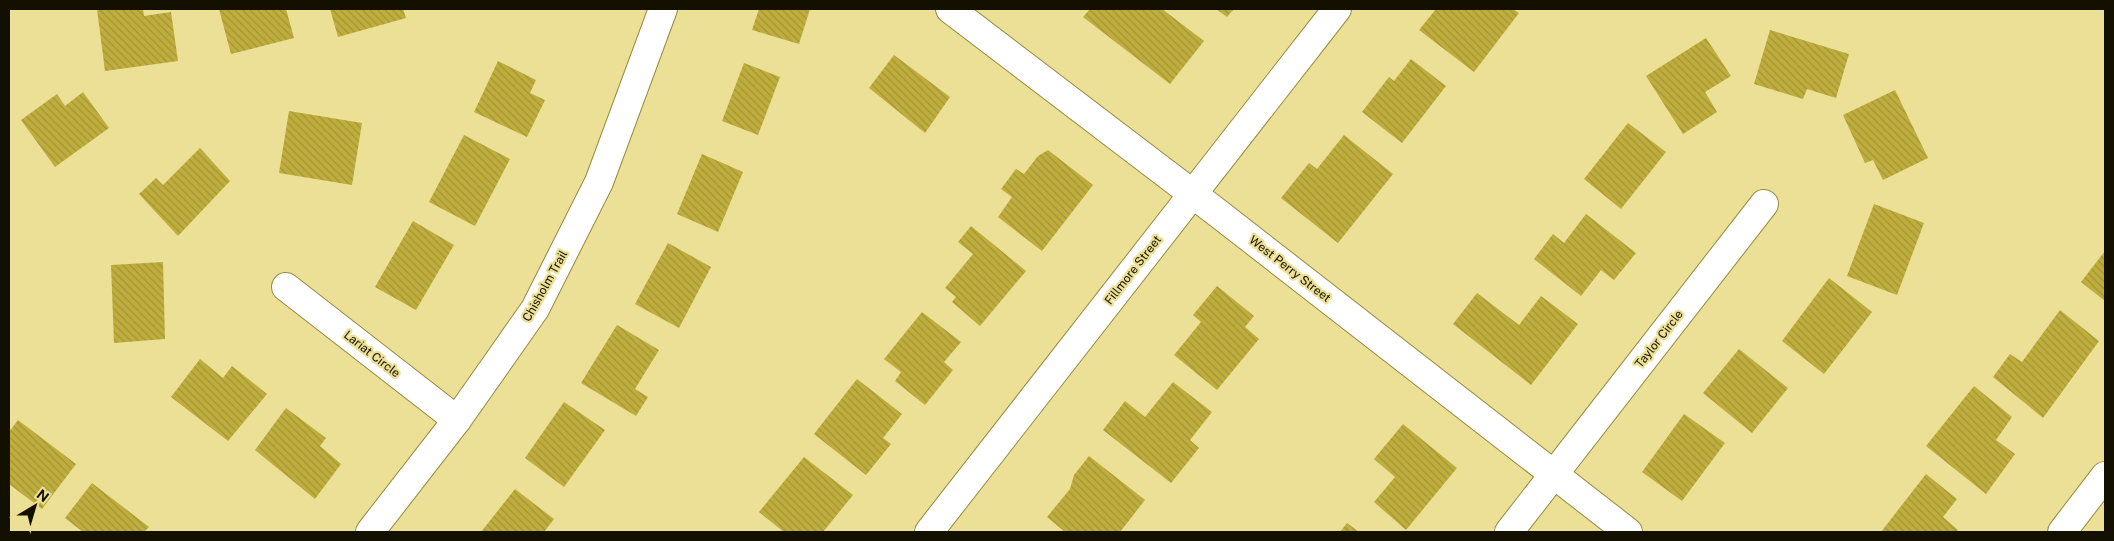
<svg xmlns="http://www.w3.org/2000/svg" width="2114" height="541" viewBox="0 0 2114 541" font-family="'Public Sans',sans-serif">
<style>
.building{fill:url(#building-back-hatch)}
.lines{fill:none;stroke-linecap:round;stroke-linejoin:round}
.street-casing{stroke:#968b41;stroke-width:30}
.secondary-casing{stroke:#968b41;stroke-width:30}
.street{stroke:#fff;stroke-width:28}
.secondary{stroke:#fff;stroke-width:28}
.labels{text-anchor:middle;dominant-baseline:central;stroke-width:4.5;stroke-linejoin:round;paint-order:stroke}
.street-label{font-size:12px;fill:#141000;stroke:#ebe095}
</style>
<defs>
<pattern id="building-back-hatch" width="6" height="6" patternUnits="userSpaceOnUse" patternTransform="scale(1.25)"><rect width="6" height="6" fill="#bfae3e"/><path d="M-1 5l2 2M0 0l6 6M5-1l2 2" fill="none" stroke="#a39535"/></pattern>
</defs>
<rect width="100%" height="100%" fill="#ebe095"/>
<g class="building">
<path d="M97,9H143L144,16L171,12L178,61L105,71Z"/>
<path d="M219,9H286L294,38L231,54Z"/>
<path d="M330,9H403L406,18L338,37Z"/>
<path d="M759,9H810L799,44L752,30Z"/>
<path d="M1090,9H1162L1204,41L1170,84L1083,17Z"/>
<path d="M1216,9H1234L1227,17Z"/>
<path d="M1436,9H1513L1519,13L1474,72L1419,30Z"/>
<path d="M1770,30L1849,54L1836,98L1807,89L1803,99L1754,84Z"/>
<path d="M1706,38L1731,76L1705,92L1717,112L1683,134L1646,76Z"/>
<path d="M894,55L950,97L925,133L869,88Z"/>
<path d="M1411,59L1446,86L1402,143L1362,112L1389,77L1394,81Z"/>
<path d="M498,61L536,80L530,93L545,100L527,137L474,112Z"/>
<path d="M744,63L780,77L758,135L722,121Z"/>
<path d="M1895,90L1928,158L1883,180L1873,160L1865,163L1843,115Z"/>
<path d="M83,92L109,128L55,167L21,120L57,94L65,106Z"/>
<path d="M289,111L362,123L352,185L279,173Z"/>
<path d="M1628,123L1666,152L1621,209L1584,179Z"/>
<path d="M464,135L510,159L475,226L429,202Z"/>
<path d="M1344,135L1393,174L1338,243L1281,198L1309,163L1317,169Z"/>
<path d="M200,148L230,181L178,236L139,194L156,178L163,185Z"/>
<path d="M1048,150L1093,185L1042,251L998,217L1012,197L1001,189L1016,169L1024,174L1038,156Z"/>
<path d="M702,154L743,172L718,232L677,214Z"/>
<path d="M1874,204L1924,223L1897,295L1847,276Z"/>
<path d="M1586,214L1636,253L1614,280L1601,270L1581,296L1534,259L1553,234L1564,243Z"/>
<path d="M413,221L454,245L416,310L375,287Z"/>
<path d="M971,226L1026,271L980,326L952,302L956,297L945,288L973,254L958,242Z"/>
<path d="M668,243L711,267L679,328L635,304Z"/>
<path d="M2105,251V301L2081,282Z"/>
<path d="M163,262L165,339L114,343L111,265Z"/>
<path d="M1829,278L1872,312L1824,374L1782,341Z"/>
<path d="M1217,286L1254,316L1245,327L1259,339L1217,390L1174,355L1201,322L1193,315Z"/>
<path d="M1477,293L1519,325L1541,296L1578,324L1531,385L1453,324Z"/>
<path d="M2060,310L2099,341L2043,418L1993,377L2010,354L2022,362Z"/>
<path d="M922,312L961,342L944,362L953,370L925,405L895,381L901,372L884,359Z"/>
<path d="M617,325L659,350L635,389L648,397L636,416L581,383Z"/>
<path d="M1739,349L1788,388L1752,433L1703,393Z"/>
<path d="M200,359L223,378L232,366L267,394L228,441L171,397Z"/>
<path d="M857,379L902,414L883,438L891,444L866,475L814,434Z"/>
<path d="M1173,382L1212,412L1190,440L1199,448L1171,483L1103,430L1125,401L1145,417Z"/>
<path d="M1974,386L2012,417L1996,440L2015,454L1986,494L1926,446Z"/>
<path d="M564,402L605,430L564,487L525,458Z"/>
<path d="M286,408L326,438L320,446L341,464L315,499L255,450Z"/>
<path d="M1684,414L1725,443L1682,501L1642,472Z"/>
<path d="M18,420L76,464L42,509L9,484V432Z"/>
<path d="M1403,424L1457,468L1406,530L1374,502L1395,477L1374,459Z"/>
<path d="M1089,456L1145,500L1120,532H1065L1047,517L1070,489L1074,475Z"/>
<path d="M804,457L853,495L823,532H784L759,512Z"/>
<path d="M1926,474L1957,499L1943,517L1958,530L1956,532H1881Z"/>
<path d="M92,483L149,527L144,532H83L65,518Z"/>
<path d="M515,489L554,519L544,532H481Z"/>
<path d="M1347,523L1359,532H1340Z"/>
</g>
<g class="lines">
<defs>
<g id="street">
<path d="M950,9L1219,214L1628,532"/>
<path d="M286,287L457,420"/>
<path d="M370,532L457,420L535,309L599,182L663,9"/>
<path d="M1509,532L1764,204"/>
<path d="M2062,532L2105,476"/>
</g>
<path id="secondary" d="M929,532L1337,9"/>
</defs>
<use href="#street" class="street-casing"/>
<use href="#secondary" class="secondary-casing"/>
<use href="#street" class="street"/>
<use href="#secondary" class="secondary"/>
</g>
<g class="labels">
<g class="street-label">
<text transform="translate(1290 269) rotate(38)">West Perry Street</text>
<text transform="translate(1133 270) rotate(-52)">Fillmore Street</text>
<text transform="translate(545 286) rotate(-61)">Chisholm Trail</text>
<text transform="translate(1659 339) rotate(-52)">Taylor Circle</text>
<text transform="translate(372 354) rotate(38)">Lariat Circle</text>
</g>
</g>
<rect width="2114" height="541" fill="none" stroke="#141000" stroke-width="20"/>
<g transform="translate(35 506) rotate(38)" stroke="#ebe095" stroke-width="4" paint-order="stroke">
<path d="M0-4L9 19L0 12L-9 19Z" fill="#141000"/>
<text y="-8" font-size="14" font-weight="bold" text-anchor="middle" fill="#141000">N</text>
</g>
</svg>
